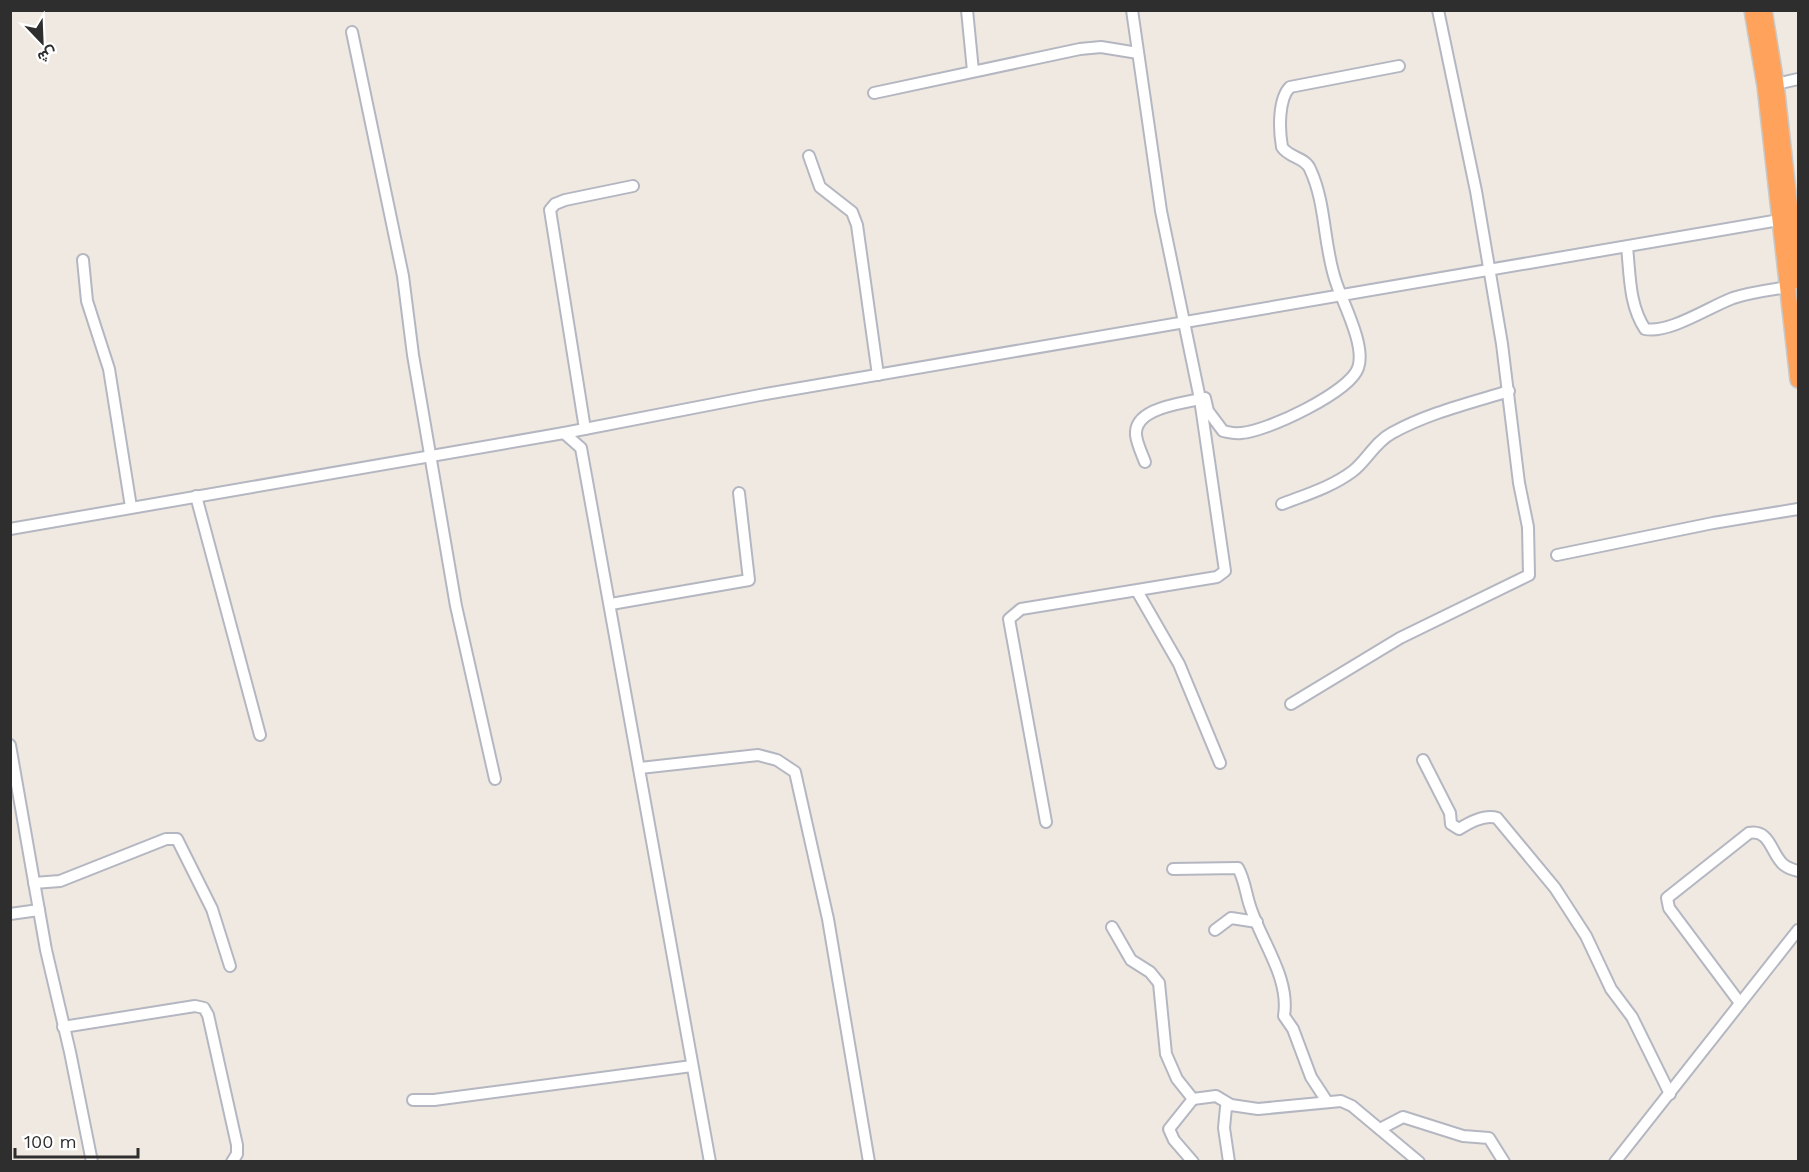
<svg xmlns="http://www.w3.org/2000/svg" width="1809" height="1172" viewBox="0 0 1809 1172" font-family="'Work Sans',Vazirmatn,sans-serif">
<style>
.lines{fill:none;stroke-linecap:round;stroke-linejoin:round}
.minor-casing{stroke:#b4b7c1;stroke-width:14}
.highway-casing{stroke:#c9c9c9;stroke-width:18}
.minor{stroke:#fff;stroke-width:10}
.highway{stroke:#ffa35c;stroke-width:15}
</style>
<rect width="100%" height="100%" fill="#efe9e1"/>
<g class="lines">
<defs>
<g id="minor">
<path d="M967,10L973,71"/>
<path d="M352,32L403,276L413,355L456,606L495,779"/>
<path d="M1776,84L1798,79"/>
<path d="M874,93L1080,49L1101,47L1138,53"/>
<path d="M809,156L820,187L852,212L857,225L878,375"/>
<path d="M1627,247C1630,275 1629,305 1645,329C1669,334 1709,307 1733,298C1751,292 1770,290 1788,287"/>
<path d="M83,260L87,301L109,369L131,507"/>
<path d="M1205,398L1208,411L1223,431C1228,432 1235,434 1241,433C1266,432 1350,392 1358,368C1366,347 1344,305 1337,285C1323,248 1327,205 1310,169C1305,157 1289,158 1282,147C1279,130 1278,99 1290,87L1399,66"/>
<path d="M585,429L550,210L555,204L565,200L633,186"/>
<path d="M564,433L581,448L710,1162"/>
<path d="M1145,462C1142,454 1137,444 1136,435C1134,408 1180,404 1200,399"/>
<path d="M196,496L260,735"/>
<path d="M1282,504C1305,495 1332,487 1353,471C1367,460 1375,442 1392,433C1428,413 1470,403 1509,391"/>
<path d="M10,529L564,433L760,395L1785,219"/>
<path d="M1557,555L1713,523L1798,509"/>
<path d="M1137,591L1179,664L1220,763"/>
<path d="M611,604L749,580L739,493"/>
<path d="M1291,704L1400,638L1529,575L1528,527L1519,483L1502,344L1476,191L1438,10"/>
<path d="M10,745L46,950L70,1052L92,1162"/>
<path d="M1423,760L1450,813L1451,824L1459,829C1470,822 1485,814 1497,818L1555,888L1586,936L1611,989L1632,1017L1670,1094"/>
<path d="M640,768L758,755L777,760L795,772L828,919L869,1162"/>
<path d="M1046,822L1009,619L1021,609L1217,577L1225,571L1200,399L1161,211L1132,10"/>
<path d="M1173,869L1238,868C1245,880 1246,896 1251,909C1263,944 1290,979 1284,1016L1293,1029L1311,1077L1326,1100"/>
<path d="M34,883L60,881L166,839H177L212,909L230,966"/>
<path d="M10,914L39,910"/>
<path d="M1112,927L1131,960L1150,972L1159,983L1166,1054L1177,1079L1193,1099L1216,1096L1231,1105L1258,1109L1341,1101L1352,1106L1419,1162"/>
<path d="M1215,930L1231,918L1257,922"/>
<path d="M1740,1003L1669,908L1667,898L1749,833C1771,829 1771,855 1784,865C1788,868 1794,870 1798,871"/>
<path d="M63,1027L195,1006L204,1008L208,1015L237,1145V1154L232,1162"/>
<path d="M413,1100H434L692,1066"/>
<path d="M1380,1129L1403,1117L1463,1136L1489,1138L1504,1162"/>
<path d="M1193,1162L1174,1140L1169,1129L1193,1099"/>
<path d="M1229,1162L1224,1128L1226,1107L1231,1105"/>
<path d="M1615,1162L1798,930"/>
</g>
<g id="highway">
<path d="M1752,10L1765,86L1798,380"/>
<path d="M1764,10L1776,84L1798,281"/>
</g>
</defs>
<use href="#minor" class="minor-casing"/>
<use href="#highway" class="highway-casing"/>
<use href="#minor" class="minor"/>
<use href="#highway" class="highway"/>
</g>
<rect width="1809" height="1172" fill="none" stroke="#2e2e2e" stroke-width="24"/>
<g transform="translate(42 42) rotate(157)" stroke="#ffffff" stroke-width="4.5" paint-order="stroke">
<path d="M0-4.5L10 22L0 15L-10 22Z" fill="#2e2e2e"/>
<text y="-9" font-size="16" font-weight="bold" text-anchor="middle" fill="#2e2e2e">ش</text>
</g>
<path d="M15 1148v9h123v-9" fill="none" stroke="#2e2e2e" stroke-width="3"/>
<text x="24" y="1148" font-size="18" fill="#2e2e2e" stroke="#ffffff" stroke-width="4.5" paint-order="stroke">100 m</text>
</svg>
